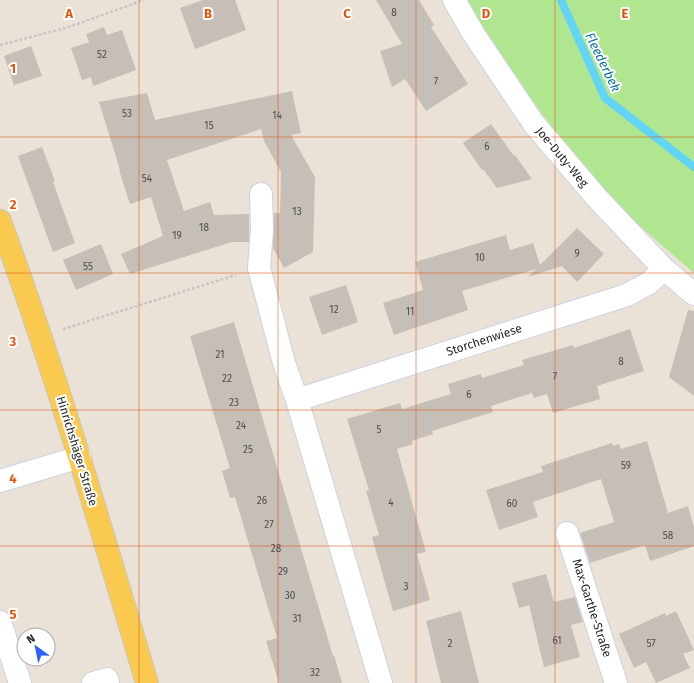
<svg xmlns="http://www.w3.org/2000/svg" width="694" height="683" viewBox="0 0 694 683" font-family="'Fira Sans',sans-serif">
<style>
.green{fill:#b0e68f}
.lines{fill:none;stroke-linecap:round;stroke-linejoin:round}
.stream{stroke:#62d4f6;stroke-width:8}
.building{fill:#c6bfb7}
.minor-casing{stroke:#cdd1e2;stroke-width:24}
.major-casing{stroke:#c7c7c7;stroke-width:24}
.path{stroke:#c7c7c7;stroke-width:2.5;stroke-dasharray:3 2;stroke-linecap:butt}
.minor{stroke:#fff;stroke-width:22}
.major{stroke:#f9ca4f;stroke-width:22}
.grid{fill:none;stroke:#de560d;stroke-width:1;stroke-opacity:0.55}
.labels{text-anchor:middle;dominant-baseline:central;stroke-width:4;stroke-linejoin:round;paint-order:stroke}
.number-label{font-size:10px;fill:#4f4d4b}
.street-label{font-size:12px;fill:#272727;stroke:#fff}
.water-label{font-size:13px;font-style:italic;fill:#056f9d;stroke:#fff}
.grid-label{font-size:13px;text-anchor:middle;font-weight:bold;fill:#de560d;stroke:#fff;stroke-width:4;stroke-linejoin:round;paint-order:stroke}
</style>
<rect width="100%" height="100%" fill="#ebe2d7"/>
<path class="green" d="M468,0H694V273L619,208L578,162L523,88L485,32Z"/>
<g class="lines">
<path class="stream" d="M561,0L605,98L694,167"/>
</g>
<g class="building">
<path d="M203,0H235L246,30L195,49L180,8Z"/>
<path d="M376,0H419L434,25L431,27L468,84L426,111L405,79L392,87L380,51L402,44Z"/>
<path d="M104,27L107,35L122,30L136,70L93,86L91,77L82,80L71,48L89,42L86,34Z"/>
<path d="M31,46L42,76L14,85L4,56Z"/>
<path d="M292,91L301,133L291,135L315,177L313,252L284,268L273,248L274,213H280L281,172L264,141L261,129L167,160L184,211L210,202L214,215L249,214V242H232L130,274L121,254L163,236L151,197L130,204L119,170H120L99,102L147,93L155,120Z"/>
<path d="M491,124L514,156L515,155L532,179L497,188L483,169L482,170L463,143Z"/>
<path d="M42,147L55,181L53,182L75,243L53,252L18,156Z"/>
<path d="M577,228L604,254L577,282L562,266L528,277L536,269L462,291L468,310L394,335L383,303L423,290L415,262L506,235L510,250L533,243L540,265Z"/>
<path d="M101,244L113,274L76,290L63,260Z"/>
<path d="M346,285L358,322L322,335L309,297Z"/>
<path d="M688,310L694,311V396L669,377Z"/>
<path d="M234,322L333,656L334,655L342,683H279L266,641L277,638L235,497L230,498L222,471L230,468L190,336Z"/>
<path d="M630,329L644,371L597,386L600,399L553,413L547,394L534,398L532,393L491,406L493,412L432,431L433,434L412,441L413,444L397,449L426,552L417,554L430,600L393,611L372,537L379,535L366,491L369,490L347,419L400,403L402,409L451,394L448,384L481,374L482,378L524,365L522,360L573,345L574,348Z"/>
<path d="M647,441L668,513L688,506L694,527V546L650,561L645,545L590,563L580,533L614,522L601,479L533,502L538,517L499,530L486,490L543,472L541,466L612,443L613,446L619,444L621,449Z"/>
<path d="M546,574L554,602L575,597L583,622L571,625L580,657L544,667L529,605L519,608L512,583Z"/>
<path d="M461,611L479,683H441L426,621Z"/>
<path d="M676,611L694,650L683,654L690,668L656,683L646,662L634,668L619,634L665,613L666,616Z"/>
</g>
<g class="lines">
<defs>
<g id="minor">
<path d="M454,0L473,33L534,124L597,198L664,269L694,294"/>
<path d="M261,194L262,230L259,268L284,363L297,400L381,683"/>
<path d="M297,400L627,295L649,283L664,269"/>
<path d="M0,481L80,457"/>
<path d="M567,533L616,683"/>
<path d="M0,622L20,683"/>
<path d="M93,683L107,679L108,683"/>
</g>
<path id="major" d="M0,221C56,373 101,528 147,683"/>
</defs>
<use href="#minor" class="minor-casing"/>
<use href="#major" class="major-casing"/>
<g class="path">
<path d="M0,45L69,27L144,0"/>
<path d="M63,329L236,275"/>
</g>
<use href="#minor" class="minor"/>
<use href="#major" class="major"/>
</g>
<path class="grid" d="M139,0V683M278,0V683M416,0V683M555,0V683M0,137H694M0,273H694M0,410H694M0,546H694"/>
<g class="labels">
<g class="number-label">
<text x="394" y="13">8</text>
<text x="102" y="55">52</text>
<text x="436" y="82">7</text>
<text x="127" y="114">53</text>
<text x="277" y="116">14</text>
<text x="209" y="126">15</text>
<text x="487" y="147">6</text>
<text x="147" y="179">54</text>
<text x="297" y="212">13</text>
<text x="204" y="228">18</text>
<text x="177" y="236">19</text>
<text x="577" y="254">9</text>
<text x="480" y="258">10</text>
<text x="88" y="267">55</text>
<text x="334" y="310">12</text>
<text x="410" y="312">11</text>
<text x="220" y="355">21</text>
<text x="621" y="362">8</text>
<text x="555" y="377">7</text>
<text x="227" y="379">22</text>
<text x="469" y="395">6</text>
<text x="234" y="403">23</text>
<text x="241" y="426">24</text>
<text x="379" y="430">5</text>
<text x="248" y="450">25</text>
<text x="626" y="466">59</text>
<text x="262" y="501">26</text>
<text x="391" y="503">4</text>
<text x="512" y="504">60</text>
<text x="269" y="525">27</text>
<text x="668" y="536">58</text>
<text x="276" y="549">28</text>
<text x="283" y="572">29</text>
<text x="406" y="587">3</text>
<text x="290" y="596">30</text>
<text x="297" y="619">31</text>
<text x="557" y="641">61</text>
<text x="450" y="644">2</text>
<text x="651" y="644">57</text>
<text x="315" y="673">32</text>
</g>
<g class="street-label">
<text transform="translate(562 157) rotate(50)">Joe-Duty-Weg</text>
<text transform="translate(484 340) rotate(-18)">Storchenwiese</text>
<text transform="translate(77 451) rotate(73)">Hinrichshäger Straße</text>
<text transform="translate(592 608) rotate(72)">Max-Garthe-Straße</text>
</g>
<g class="water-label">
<text transform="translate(603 62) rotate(64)">Fleederbek</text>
</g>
</g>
<g class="grid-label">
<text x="69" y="18">A</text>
<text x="208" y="18">B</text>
<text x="347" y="18">C</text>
<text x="486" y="18">D</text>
<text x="625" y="18">E</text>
<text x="13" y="73">1</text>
<text x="13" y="209">2</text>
<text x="13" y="346">3</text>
<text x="13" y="483">4</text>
<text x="13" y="619">5</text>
</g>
<g transform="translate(36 647) rotate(327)"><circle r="19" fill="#ffffff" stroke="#a9a9a9"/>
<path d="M0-3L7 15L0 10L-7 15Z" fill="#305fff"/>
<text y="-6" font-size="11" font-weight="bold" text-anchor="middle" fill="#272727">N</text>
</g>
</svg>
